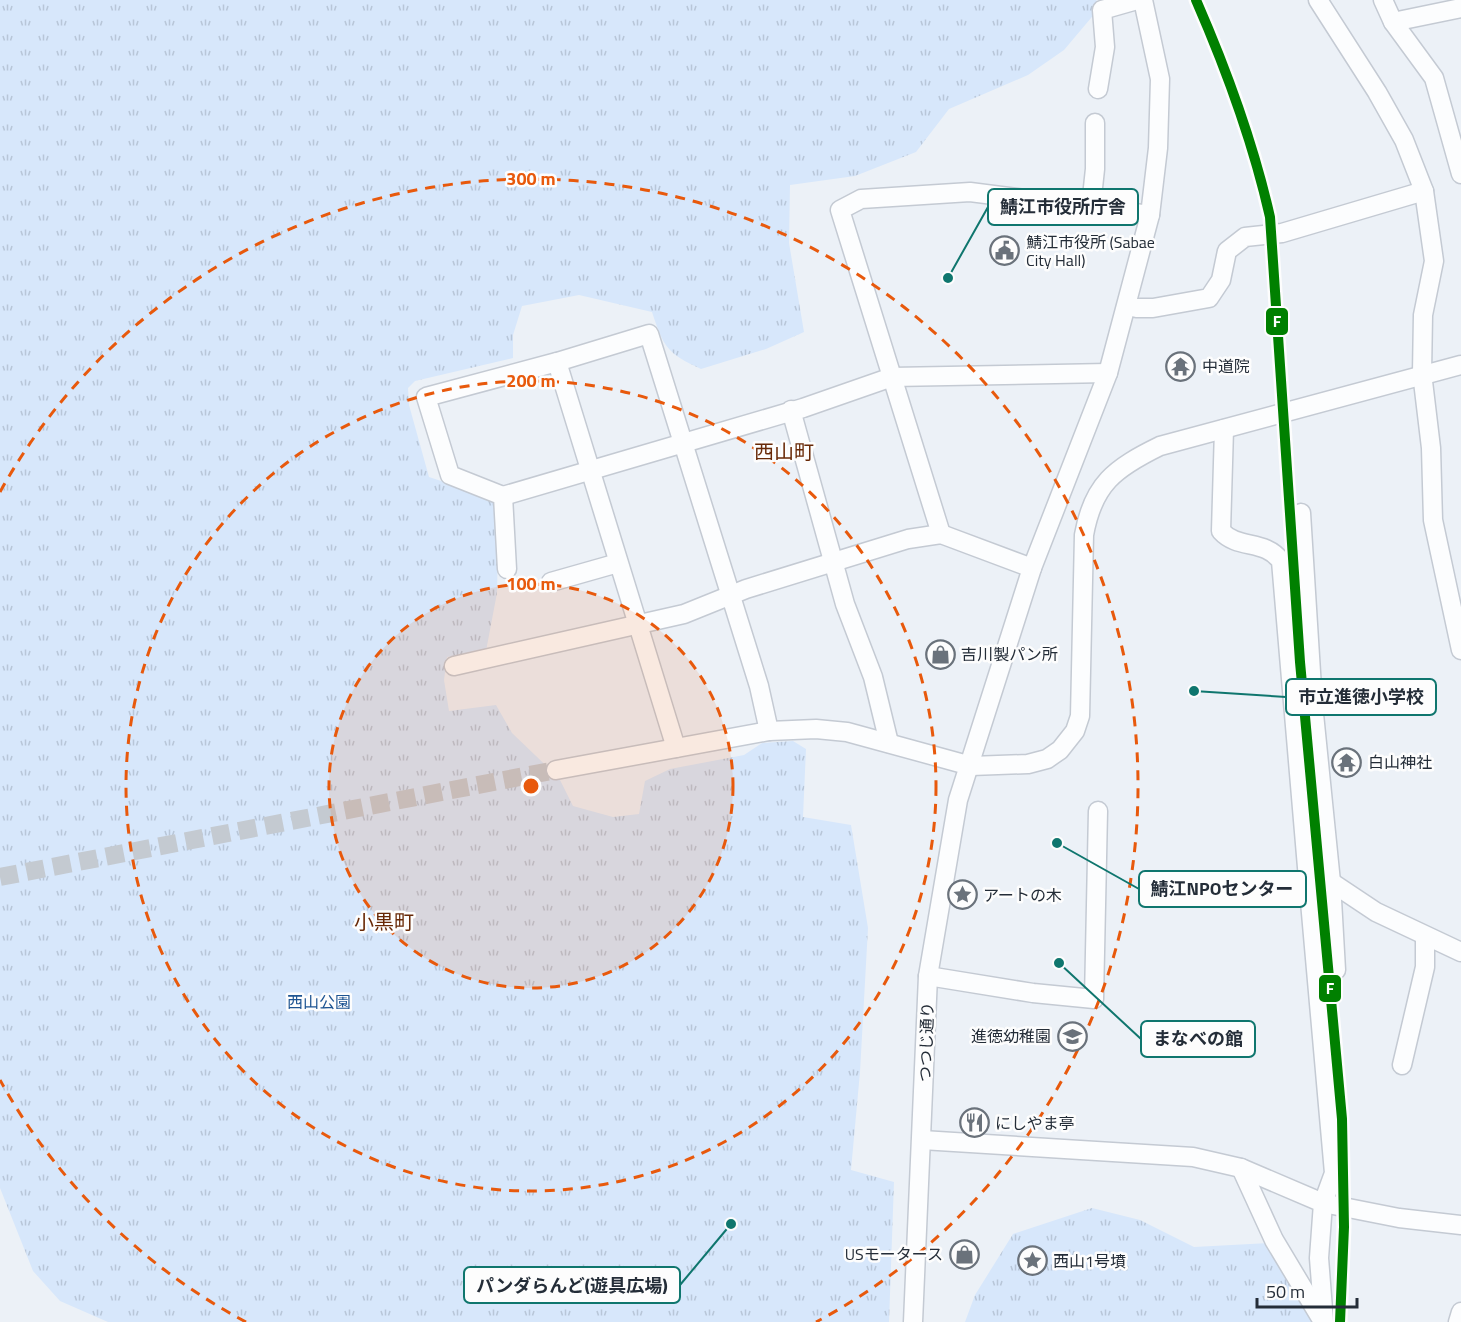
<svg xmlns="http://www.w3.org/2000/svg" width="1461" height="1322" viewBox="0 0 1461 1322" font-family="'Titillium Web','Noto Sans JP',sans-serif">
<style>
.park{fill:url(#park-tufts)}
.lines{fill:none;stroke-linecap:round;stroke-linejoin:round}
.minor-tunnel{stroke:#c4cad1;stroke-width:18;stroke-dasharray:18 9;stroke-linecap:butt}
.minor-casing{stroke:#c4cad3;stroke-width:21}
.minor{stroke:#fcfdfe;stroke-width:18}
.rail-1-casing{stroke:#fdfdfd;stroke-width:15}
.rail-1{stroke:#008000;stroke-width:10}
.ring{fill:none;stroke:#e8590c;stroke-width:3;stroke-dasharray:10 8}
.labels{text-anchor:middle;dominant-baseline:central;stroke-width:5;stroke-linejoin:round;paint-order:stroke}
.poi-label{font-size:16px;fill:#242d38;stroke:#fdfdfd;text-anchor:start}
.park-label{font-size:16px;fill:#1d5492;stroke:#fdfdfd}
.street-label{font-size:16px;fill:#242d38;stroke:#fdfdfd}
.quarter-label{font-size:20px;fill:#682907;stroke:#fdfdfd}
.centre{fill:#e8590c;stroke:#fdfdfd;stroke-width:3}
.ring-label{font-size:18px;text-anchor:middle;font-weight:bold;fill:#e8590c;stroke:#fdfdfd;stroke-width:5;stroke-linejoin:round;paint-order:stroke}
.leader{fill:none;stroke:#0f766e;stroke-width:2}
.callout-dot{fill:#0f766e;stroke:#fdfdfd;stroke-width:2}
.callout{fill:#fdfdfd;stroke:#0f766e;stroke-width:2}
.callout-label{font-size:18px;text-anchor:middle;font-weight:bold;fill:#242d38}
.line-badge{stroke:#fdfdfd;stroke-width:2}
.badge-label{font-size:16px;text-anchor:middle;font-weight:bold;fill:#fff}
</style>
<defs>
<pattern id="park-tufts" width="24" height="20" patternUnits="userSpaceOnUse" patternTransform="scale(1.5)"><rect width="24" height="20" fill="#d7e7fb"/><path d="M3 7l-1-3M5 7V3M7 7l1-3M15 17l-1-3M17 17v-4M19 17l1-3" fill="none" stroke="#b8c6d8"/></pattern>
</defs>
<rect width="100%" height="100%" fill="#ecf1f7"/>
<g class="park">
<path d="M0,0H1096L1102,5L1064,50L1028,75L949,109L916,152L855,176L790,185L789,243L804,332L766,349L701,369C667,353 664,348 652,312L579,295L522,306L513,335V358L415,381L408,388L409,405L429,477L499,500L497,593L486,651L447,657L444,680L449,711L496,705L512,733L559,778L573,806L613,817L639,814L645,781L670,769L744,755L762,743L793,741L806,749L803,817L851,825L868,928L860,1072L851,1170L894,1182L889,1322H108L60,1301L33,1271L0,1188Z"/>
<path d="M1092,1208L1140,1220L1194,1247L1269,1243L1321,1322H965L975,1295L1013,1234Z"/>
</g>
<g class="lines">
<path class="minor-tunnel" d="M0,877L556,770"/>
<defs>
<g id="minor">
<path d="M1318,0L1377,92L1404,140L1424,191L1434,261L1423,315L1422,373L1431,448L1433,520L1461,650"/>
<path d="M1383,0L1393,22L1434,78L1461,174"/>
<path d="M1393,22L1461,8"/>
<path d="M1098,89L1105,47L1102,10L1137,0"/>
<path d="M1091,206L1095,169V123"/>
<path d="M1136,308H1153L1209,298L1221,280L1227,251L1245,237L1282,233L1424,191"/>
<path d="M557,362L676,748"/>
<path d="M791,410L845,604L873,677L889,743"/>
<path d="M1224,429L1221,531C1238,550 1265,539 1281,561L1308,879"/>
<path d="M503,496L803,408L892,377L1108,373"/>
<path d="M1301,513L1313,704L1331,882L1336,970"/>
<path d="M941,534L840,210L861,199L970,192L1150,215"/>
<path d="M507,569L503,496L450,475L426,397L557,362L649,334L759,686L769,731"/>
<path d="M551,582L618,563"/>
<path d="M454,666L684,614L746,589L908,539L941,534L1032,568"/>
<path d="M556,770L769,731L816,729L847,732L971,766L1028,764L1047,759L1060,750L1075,731L1080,716L1084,535C1093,484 1115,468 1160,446L1461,365"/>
<path d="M1461,952L1376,912L1331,882L1308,879L1334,1173L1323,1203L1399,1218L1461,1225"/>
<path d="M928,976L1033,993L1094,999L1098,811"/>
<path d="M1402,1065L1425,967V936"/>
<path d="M922,1140L1193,1157L1241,1168L1323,1203L1319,1258L1324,1322"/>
<path d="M1241,1168L1274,1240L1322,1320"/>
<path d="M913,1322L928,976L958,800L1032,568L1108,373L1150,215L1158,148L1160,79L1143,0"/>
<path d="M1458,1322L1461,1312"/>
</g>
</defs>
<use href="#minor" class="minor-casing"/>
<use href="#minor" class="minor"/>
<defs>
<path id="rail-1" d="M1196,0C1227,71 1253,142 1270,217L1300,662L1342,1119L1344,1227L1340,1322"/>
</defs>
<use href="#rail-1" class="rail-1-casing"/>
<use href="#rail-1" class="rail-1"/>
</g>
<circle cx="531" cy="786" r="202" fill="#e8590c" fill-opacity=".12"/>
<g class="ring">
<circle cx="531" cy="786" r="202"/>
<circle cx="531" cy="786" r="405"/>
<path d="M246 1322A607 607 0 0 1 0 1080M0 492A607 607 0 1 1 816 1322"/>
</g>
<defs>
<symbol id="civic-ring" viewBox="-11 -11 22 22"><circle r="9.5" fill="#fdfdfd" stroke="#6a727b" stroke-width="1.5"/><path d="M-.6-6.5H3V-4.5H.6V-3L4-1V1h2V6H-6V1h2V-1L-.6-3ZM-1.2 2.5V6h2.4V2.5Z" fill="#6a727b"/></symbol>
<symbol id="temple-ring" viewBox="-11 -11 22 22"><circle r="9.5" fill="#fdfdfd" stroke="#6a727b" stroke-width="1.5"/><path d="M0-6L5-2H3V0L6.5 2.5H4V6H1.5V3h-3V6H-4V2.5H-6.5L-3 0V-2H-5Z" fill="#6a727b"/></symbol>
<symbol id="shop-ring" viewBox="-11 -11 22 22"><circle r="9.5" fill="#fdfdfd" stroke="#6a727b" stroke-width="1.5"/><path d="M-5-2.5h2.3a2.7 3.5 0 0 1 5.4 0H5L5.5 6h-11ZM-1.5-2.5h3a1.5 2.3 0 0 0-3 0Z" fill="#6a727b"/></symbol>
<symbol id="sight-ring" viewBox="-11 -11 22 22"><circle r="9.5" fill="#fdfdfd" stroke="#6a727b" stroke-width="1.5"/><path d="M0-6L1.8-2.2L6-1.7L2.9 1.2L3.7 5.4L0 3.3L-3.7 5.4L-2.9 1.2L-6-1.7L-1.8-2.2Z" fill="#6a727b"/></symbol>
<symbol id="school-ring" viewBox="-11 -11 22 22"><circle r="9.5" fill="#fdfdfd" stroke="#6a727b" stroke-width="1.5"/><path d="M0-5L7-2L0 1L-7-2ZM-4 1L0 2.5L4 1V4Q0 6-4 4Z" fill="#6a727b"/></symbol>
<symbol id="restaurant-ring" viewBox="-11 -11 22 22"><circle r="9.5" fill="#fdfdfd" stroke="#6a727b" stroke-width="1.5"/><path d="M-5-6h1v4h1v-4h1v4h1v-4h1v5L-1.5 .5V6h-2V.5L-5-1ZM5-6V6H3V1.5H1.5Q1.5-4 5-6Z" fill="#6a727b"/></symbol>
</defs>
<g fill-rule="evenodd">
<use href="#civic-ring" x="988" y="234" width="33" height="33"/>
<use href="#temple-ring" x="1164" y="350" width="33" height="33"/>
<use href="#shop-ring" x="924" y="638" width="33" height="33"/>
<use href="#temple-ring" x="1330" y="746" width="33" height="33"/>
<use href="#sight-ring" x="946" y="878" width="33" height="33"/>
<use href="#school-ring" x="1056" y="1020" width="33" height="33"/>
<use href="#restaurant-ring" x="958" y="1106" width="33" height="33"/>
<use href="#shop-ring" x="948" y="1238" width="33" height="33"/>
<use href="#sight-ring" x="1016" y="1244" width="33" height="33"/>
</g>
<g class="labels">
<g class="poi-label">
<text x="1026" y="242">鯖江市役所 (Sabae<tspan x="1026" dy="18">City Hall)</tspan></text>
<text x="1202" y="366">中道院</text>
<text x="961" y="654">吉川製パン所</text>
<text x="1368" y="762">白山神社</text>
<text x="983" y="895">アートの木</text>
<text x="1051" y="1036" text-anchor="end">進徳幼稚園</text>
<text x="995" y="1123">にしやま亭</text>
<text x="943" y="1254" text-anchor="end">USモータース</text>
<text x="1053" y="1261">西山1号墳</text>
</g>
<g class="park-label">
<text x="319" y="1002">西山公園</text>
</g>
<g class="street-label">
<text transform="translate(926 1042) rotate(-88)">つつじ通り</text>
</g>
<g class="quarter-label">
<text x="784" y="451">西山町</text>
<text x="384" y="921">小黒町</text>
</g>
</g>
<circle cx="531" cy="786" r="9" class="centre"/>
<g class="ring-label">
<text x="531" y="185">300 m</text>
<text x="531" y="387">200 m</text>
<text x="531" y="590">100 m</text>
</g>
<path class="leader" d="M948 278L988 207M1194 691L1286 697M1057 843L1139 889M1059 963L1141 1039M731 1224L680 1285"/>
<g class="callout-dot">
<circle cx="948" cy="278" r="6"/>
<circle cx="1194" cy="691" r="6"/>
<circle cx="1057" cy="843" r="6"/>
<circle cx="1059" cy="963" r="6"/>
<circle cx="731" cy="1224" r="6"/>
</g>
<g class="callout">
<rect x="988" y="189" width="150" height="36" rx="6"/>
<rect x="1286" y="679" width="150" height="36" rx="6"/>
<rect x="1139" y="871" width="167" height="36" rx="6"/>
<rect x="1141" y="1021" width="114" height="36" rx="6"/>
<rect x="464" y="1267" width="216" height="36" rx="6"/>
</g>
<g class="callout-label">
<text x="1063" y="213">鯖江市役所庁舎</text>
<text x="1361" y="703">市立進徳小学校</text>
<text x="1222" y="895">鯖江NPOセンター</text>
<text x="1198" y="1045">まなべの館</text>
<text x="572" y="1292">パンダらんど(遊具広場)</text>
</g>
<g class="line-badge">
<rect x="1265" y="307" width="24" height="29" rx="6" fill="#008000"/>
<rect x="1318" y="974" width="24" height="29" rx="6" fill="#008000"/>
</g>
<g class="badge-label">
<text x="1277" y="327">F</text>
<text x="1330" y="994">F</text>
</g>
<path d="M1257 1298v9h100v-9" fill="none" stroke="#242d38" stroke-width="3"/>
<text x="1266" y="1298" font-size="18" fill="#242d38" stroke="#fdfdfd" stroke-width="4.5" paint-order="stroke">50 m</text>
</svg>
